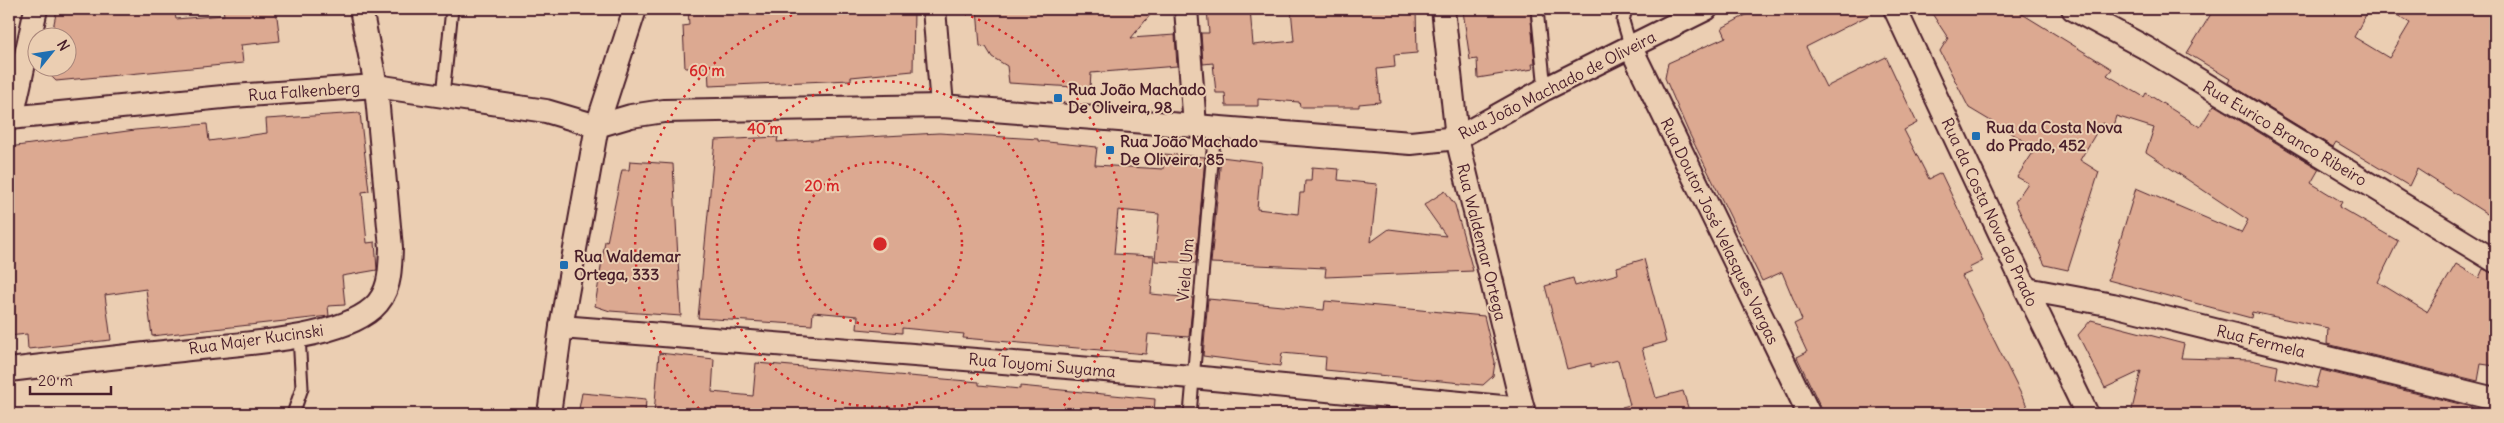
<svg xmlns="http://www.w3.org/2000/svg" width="2504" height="423" viewBox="0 0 2504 423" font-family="Delius,sans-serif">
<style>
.building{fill:#dca991;stroke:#4a1f2b}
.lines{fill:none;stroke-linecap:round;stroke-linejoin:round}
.lane-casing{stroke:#4a1f2b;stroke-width:15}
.street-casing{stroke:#4a1f2b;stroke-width:26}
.lane{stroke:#ebceb2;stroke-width:11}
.street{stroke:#ebceb2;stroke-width:22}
.ring{fill:none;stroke:#d62828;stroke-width:2.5;stroke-dasharray:2.5 5}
.poi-dot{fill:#1f6fb2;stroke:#ebceb2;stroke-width:2}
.labels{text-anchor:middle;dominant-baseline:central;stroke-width:4;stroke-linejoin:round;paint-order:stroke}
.street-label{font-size:16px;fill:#4a1f2b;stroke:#ebceb2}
.poi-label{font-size:16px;font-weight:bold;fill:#4a1f2b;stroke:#ebceb2;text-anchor:start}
.centre{fill:#d62828;stroke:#ebceb2;stroke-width:2.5}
.ring-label{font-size:15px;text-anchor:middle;font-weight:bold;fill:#d62828;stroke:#ebceb2;stroke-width:4;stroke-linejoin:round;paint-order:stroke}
</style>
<rect width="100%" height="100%" fill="#ebceb2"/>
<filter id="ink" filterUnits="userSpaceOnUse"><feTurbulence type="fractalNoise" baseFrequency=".02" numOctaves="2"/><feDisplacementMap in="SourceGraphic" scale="10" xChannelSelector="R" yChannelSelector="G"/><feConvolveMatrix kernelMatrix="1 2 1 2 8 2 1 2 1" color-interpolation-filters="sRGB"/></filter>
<g filter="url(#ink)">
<g class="building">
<path d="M57,9H174L176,19L224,15L223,9H276L280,41L241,45L243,63L56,81L49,74V68H68V38H51Z"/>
<path d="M688,9H914L913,71L851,77V80L709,86L708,67L685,68L683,26L689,25Z"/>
<path d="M977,9H1155L1131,38L1175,35L1177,66L1091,73L1090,88L1009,83L1007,66L992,57L986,47L980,46Z"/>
<path d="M1207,9H1250L1253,45L1294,41L1291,9H1416L1417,53L1394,55L1395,67L1377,69L1380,102L1359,104V107H1300L1299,102L1258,99V106H1226L1225,93H1216L1213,63L1203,64L1201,33H1209Z"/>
<path d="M1471,9H1530L1535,64H1532L1533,69L1478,78L1477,59L1470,60L1463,11Z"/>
<path d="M1757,9H1881L1806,47L1826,87L1886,57L1917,123L1904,130L1929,179L1941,173L1983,261L1969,268L1971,272L1962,276L2031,414H1824L1797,357L1807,352L1794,324L1802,320L1782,272L1762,281L1688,131L1665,78L1668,63L1726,37L1722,28Z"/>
<path d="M1929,9H2014L2112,69L2107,75L2144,97L2146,93L2200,127L2214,105L2319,169L2311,183L2342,202L2339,207L2398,241L2378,282L2427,312L2456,264L2479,278L2483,269L2495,274V366L2481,364L2478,381L2327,344L2328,328L2252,312L2251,318L2108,280L2136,188L2241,233L2248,220L2146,152L2154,128L2116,116L2112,129L2102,123L2080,160L2099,172L2068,270L2045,265L2015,202L2028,183L2017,177L2036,148L1969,108L1940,51L1948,38Z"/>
<path d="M2214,9H2369L2354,37L2389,58L2410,23L2387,9H2495V219L2417,169L2409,186L2336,142L2333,147L2228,83L2230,79L2187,53Z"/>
<path d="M360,113L369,191L362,192L367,243L375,242L377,270L342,276L345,305L328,306L329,316L152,336L146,289L105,295L111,340L28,349L27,334L9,336V147L135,130L207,124L209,141L267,133L266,119Z"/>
<path d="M939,133L1038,139V141L1097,147L1095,165L1163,169L1164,154L1205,157L1196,263L1155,261L1159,214L1118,210L1114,254L1154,256L1151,294L1193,298L1189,337L1148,334L1146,354L963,338L964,334L902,328V333L857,329L858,316L813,312L812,325L698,318L715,140L778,137L777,142Z"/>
<path d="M1221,157L1261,162L1257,209L1298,214L1300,193H1304L1305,181H1311L1312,167L1339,169L1338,180L1377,184L1371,242L1389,229L1446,236L1424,205L1445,191L1455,205L1473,271L1325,277L1326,268L1211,263Z"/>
<path d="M630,161L673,164L681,316L610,311L595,306L605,241L607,242L622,170H629Z"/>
<path d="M1644,259L1666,342L1642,348L1656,398L1683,391L1690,414H1623L1622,407L1630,405L1618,360L1591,367V363L1567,369L1545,286L1573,278L1575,286L1618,274L1617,267Z"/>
<path d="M1208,299L1324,310L1325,301L1484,316L1495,362L1493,376L1483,385L1325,370L1326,357L1282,353L1280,366L1203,356Z"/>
<path d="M2091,320L2184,344L2181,358L2251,360L2278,366L2276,378L2316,388L2321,370L2472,407L2471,414H2131L2141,371L2105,388L2078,335Z"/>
<path d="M659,353L714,359L712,392L753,396L756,363L979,382V385L1020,389V386L1155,399L1154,414H654Z"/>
<path d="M582,393L646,399L645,414H578Z"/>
</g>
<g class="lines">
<defs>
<g id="lane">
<path d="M1537,9L1545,89"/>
<path d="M1626,9L1623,21L1631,48"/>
<path d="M443,95L452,9"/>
<path d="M293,414L302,388L299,336"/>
<path d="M1190,414L1215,128"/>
</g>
<g id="street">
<path d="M934,9L942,106"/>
<path d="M1186,9L1195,126"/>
<path d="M1443,9L1457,138L1524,414"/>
<path d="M1895,9L2026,289L2087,414"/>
<path d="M2073,9L2146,48L2495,261"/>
<path d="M1631,48L1809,414"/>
<path d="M9,118L233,96L376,86L546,111L597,126"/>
<path d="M12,118L36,9"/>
<path d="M597,126L631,116L664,111L942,106L1411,143L1457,138L1545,89L1706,9"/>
<path d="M2026,289L2113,305L2495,399"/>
<path d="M561,327L1192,377L1523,409"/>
<path d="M9,370C67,363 125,356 182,350C232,344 336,341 373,308C391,292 390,269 391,248L376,86L361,9"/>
<path d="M549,414L561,327L597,126L635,9"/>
</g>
</defs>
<use href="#lane" class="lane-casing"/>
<use href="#street" class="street-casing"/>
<use href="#lane" class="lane"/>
<use href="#street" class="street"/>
</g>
</g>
<g class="ring">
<circle cx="880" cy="244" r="82"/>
<circle cx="880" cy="244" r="163"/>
<path d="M704 414A245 245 0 0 1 810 9M950 9A245 245 0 0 1 1056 414"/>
</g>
<g class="poi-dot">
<rect x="1053" y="93" width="10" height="10" rx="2.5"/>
<rect x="1971" y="131" width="10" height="10" rx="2.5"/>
<rect x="1105" y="145" width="10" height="10" rx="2.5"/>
<rect x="559" y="260" width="10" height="10" rx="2.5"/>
</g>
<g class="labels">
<g class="street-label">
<text transform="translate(1557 85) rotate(-27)">Rua João Machado de Oliveira</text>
<text transform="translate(304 91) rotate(-4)">Rua Falkenberg</text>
<text transform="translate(2285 133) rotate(31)">Rua Eurico Branco Ribeiro</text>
<text transform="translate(1990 212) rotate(65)">Rua da Costa Nova do Prado</text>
<text transform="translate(1720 231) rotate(64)">Rua Doutor José Velasques Vargas</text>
<text transform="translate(1482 242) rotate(76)">Rua Waldemar Ortega</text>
<text transform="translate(1185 270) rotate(-85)">Viela Um</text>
<text transform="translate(256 339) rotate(-8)">Rua Majer Kucinski</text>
<text transform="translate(2261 341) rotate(14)">Rua Fermela</text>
<text transform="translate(1042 365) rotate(5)">Rua Toyomi Suyama</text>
</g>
<g class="poi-label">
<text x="1068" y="89">Rua João Machado<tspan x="1068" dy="18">De Oliveira, 98</tspan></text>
<text x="1986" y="127">Rua da Costa Nova<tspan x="1986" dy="18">do Prado, 452</tspan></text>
<text x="1120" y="141">Rua João Machado<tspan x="1120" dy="18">De Oliveira, 85</tspan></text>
<text x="574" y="256">Rua Waldemar<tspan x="574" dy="18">Ortega, 333</tspan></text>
</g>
</g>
<circle cx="880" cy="244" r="8" class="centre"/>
<g class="ring-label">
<text x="707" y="76">60 m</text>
<text x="765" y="134">40 m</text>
<text x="822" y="191">20 m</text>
</g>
<rect width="2504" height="423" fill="none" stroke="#ebceb2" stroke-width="30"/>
<rect x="15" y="15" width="2474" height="393" fill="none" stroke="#4a1f2b" stroke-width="2" filter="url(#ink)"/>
<g transform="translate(52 52) rotate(60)"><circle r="24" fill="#ebceb2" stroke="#ab887c"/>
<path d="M0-4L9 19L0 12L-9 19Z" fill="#1f6fb2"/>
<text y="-8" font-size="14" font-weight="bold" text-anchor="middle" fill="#4a1f2b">N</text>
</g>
<path d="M30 386v8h81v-8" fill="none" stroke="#4a1f2b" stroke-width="2.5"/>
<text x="38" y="386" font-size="15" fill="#4a1f2b" stroke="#ebceb2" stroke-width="4" paint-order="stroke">20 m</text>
</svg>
